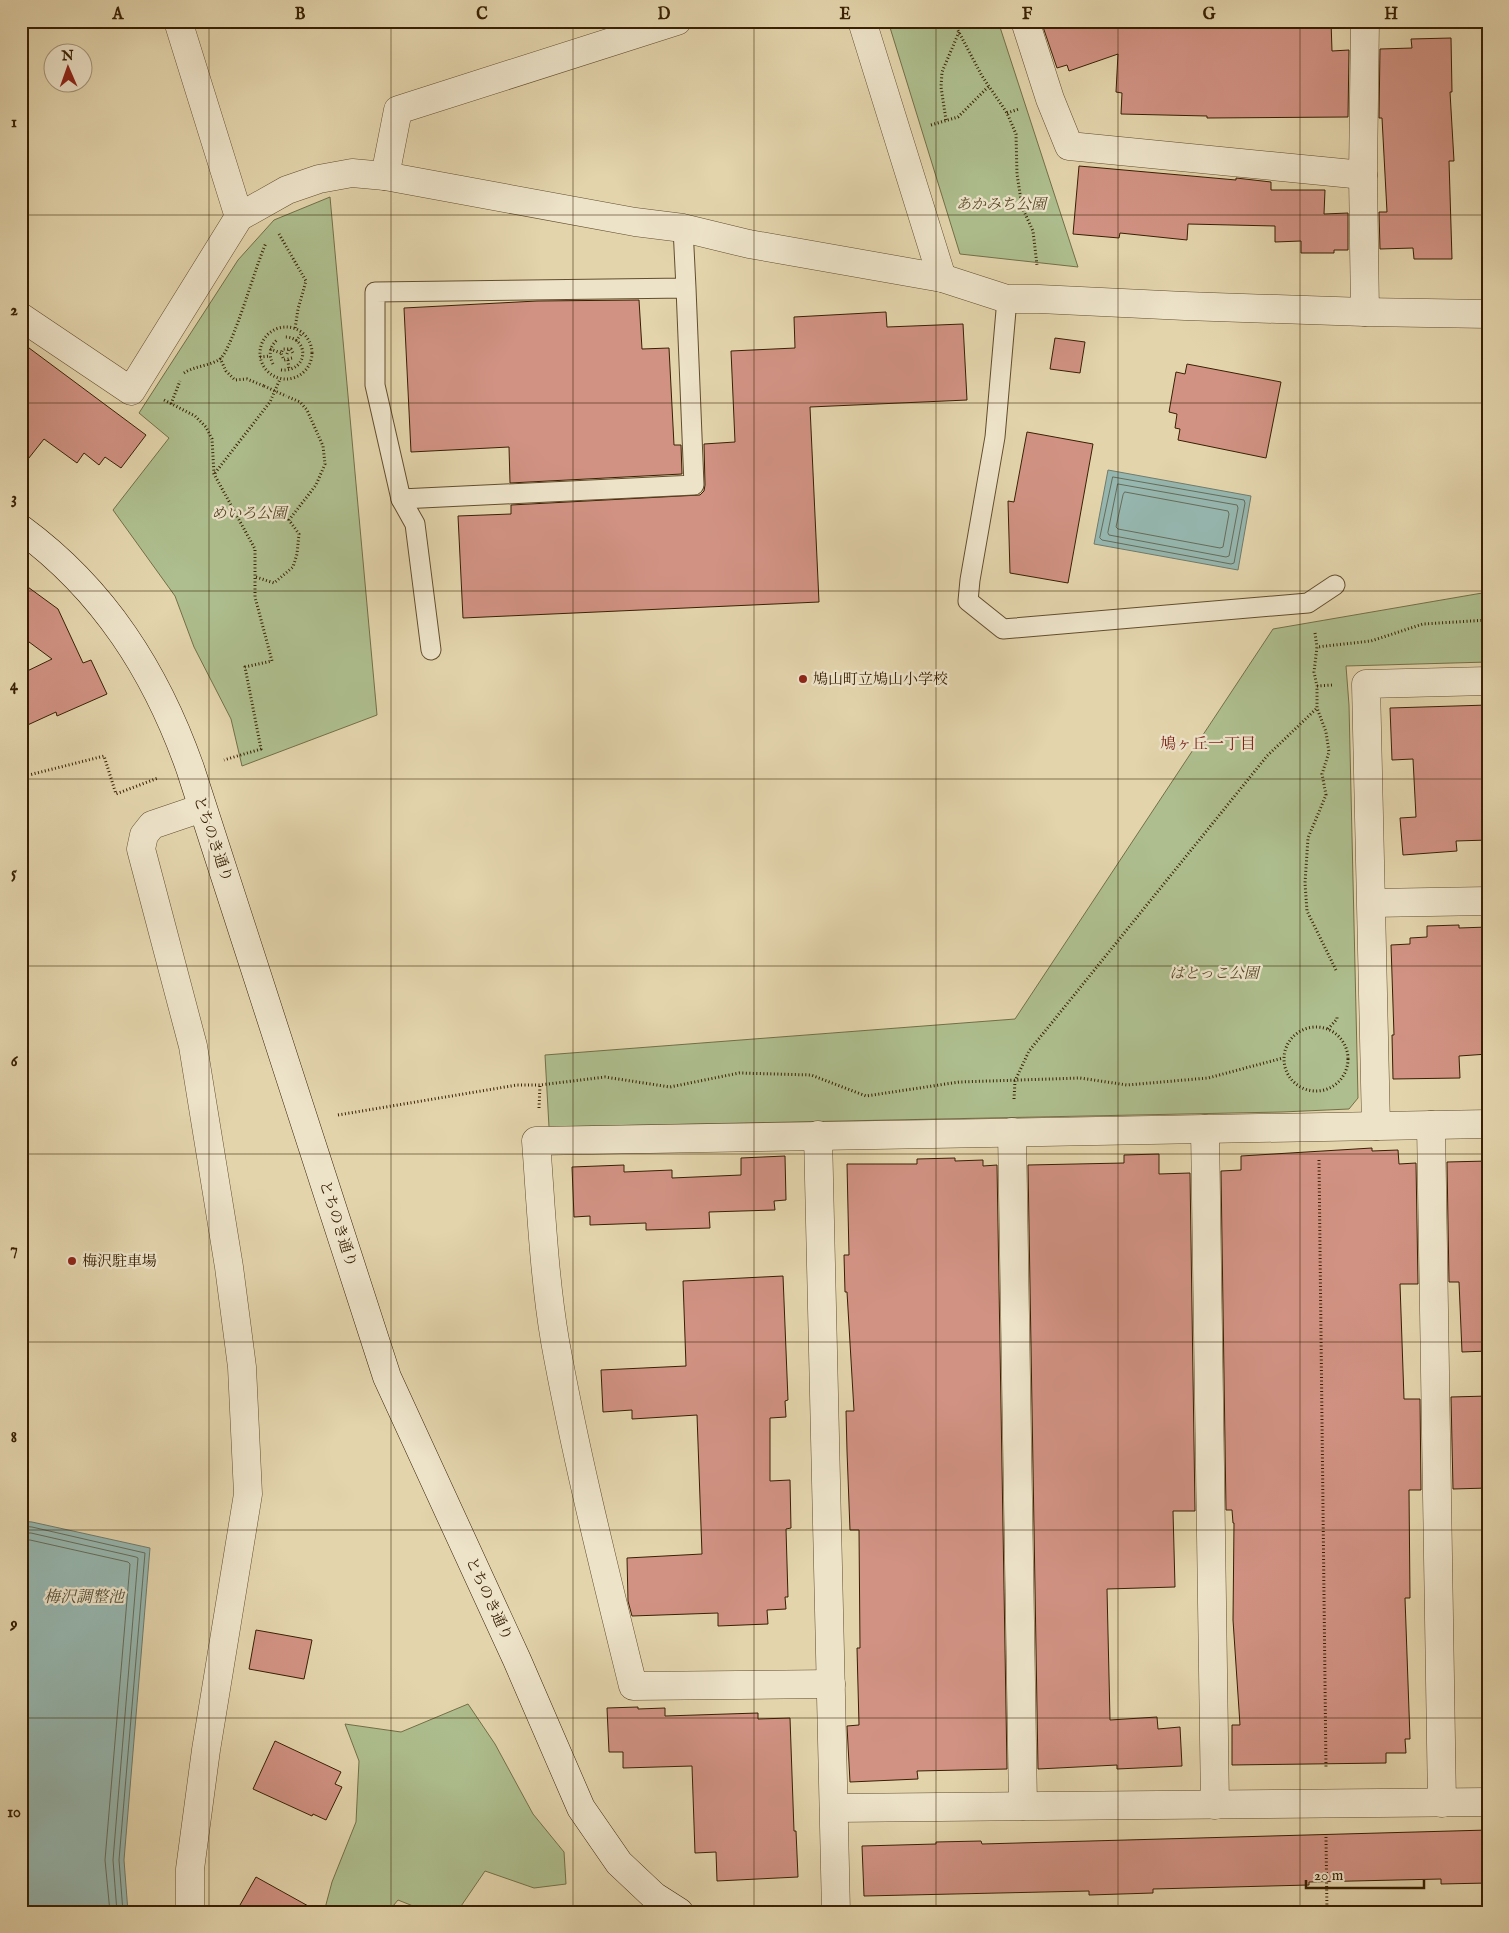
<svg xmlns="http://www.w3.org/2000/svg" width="1509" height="1933" viewBox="0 0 1509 1933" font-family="'IM FELL English','Noto Serif JP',serif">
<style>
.green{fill:#aebe8e;stroke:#736f48}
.water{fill:#96b7b0;stroke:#707b6b}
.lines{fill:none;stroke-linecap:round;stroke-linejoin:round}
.shore{stroke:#676c5a;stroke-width:1}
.building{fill:#d19283;stroke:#382003}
.lane-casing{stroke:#634d2d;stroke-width:21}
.street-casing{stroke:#634d2d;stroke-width:29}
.secondary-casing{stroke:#382003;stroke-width:29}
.path{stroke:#382003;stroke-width:3;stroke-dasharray:1 2.5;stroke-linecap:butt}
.lane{stroke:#ede3c9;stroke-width:19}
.street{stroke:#ede3c9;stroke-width:28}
.secondary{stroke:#ede3c9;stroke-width:28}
.path-bridge{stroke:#382003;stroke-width:3;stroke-dasharray:1 2.5;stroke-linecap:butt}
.grid{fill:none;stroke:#382003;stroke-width:1;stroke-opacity:0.55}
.poi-dot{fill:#8f2418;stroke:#ede3c9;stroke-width:2}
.labels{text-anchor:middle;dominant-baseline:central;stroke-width:4.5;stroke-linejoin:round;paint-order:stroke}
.park-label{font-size:15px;font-style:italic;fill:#564826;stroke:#ede3c9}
.poi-label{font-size:15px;fill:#382003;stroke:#ede3c9;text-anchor:start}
.street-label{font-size:15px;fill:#382003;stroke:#ede3c9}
.neighbourhood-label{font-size:16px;fill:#7a1f14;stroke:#ede3c9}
.water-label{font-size:16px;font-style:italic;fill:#544d37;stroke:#ede3c9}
.neatline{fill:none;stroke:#382003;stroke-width:2}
.grid-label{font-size:16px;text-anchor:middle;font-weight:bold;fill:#382003}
</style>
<rect width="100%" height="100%" fill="#e3d4ac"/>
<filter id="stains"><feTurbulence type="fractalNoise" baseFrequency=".004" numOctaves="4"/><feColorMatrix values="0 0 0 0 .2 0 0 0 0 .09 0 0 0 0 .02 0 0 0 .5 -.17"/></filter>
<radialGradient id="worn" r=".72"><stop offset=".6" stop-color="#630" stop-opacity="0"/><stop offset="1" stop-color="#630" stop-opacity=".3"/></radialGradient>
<g class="green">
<path d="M888,21H998L1078,267L960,254Z"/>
<path d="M330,197L377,715L242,766L231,719L194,647L175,596L113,510L169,438L139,413L238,260L274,220Z"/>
<path d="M1488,592V662L1346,666L1349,705L1358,1098L1349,1109L1282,1112L549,1127L545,1055L1015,1019L1273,629Z"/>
<path d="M468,1704L495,1744L533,1814L564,1852L566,1884L534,1888L485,1871L457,1912H420L418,1908L398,1900L388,1912H324L332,1882L356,1822L359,1761L345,1724L401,1732Z"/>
</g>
<g class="water">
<path d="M1108,470L1251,496L1238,570L1094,544Z"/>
<path d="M21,1521L32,1522L150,1548L124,1860L128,1912H21Z"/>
</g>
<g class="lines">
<g class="shore">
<path d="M1113,477L1244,500L1245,503L1234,563L1231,564L1102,540L1100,538Z"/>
<path d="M1118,484L1237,505L1238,508L1229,556L1226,557L1109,535L1108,533Z"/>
<path d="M1125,492L1228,511L1229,514L1223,547L1220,548L1118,529L1116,527L1123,495Z"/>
<path d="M21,1526L32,1527L145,1553L119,1860L123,1912"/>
<path d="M21,1533H31L136,1557L138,1558L113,1860L117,1912"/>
<path d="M21,1540H30L128,1562L130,1564L105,1860L110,1912"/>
</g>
</g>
<g class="building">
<path d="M1041,21H1331L1332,51L1349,50L1348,117L1207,118V116L1121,114L1122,93L1116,92L1118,54L1069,71L1067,65L1057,68Z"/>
<path d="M1451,38L1452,92H1450L1454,161H1449L1452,259H1414L1413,248L1380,249L1379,212H1387L1382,118H1379L1380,49L1412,48L1411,39Z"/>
<path d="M1079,166L1236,180V178L1271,182V190H1325L1324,214L1348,213V250H1334V253H1301V241L1275,242V226L1188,224L1187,240L1120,233L1119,238L1073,234Z"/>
<path d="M639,300L642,349L669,348L674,445H681L682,474L510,483L509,447L411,452L404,308L537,301Z"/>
<path d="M886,312L887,327L963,324L967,400L810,407L819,602L463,618L458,516L511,514V505L700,495L704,491L705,485L704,444L735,442L731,351L795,348L794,317Z"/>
<path d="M1055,338L1085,342L1080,373L1050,369Z"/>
<path d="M21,342L146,435L121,468L105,457L99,465L84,453L77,463L44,439L21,468Z"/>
<path d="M1187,364L1281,382L1266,458L1178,440L1180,429L1175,428L1177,414L1169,412L1176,372L1185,374Z"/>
<path d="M1027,432L1093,444L1068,583L1010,573L1008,501L1014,502Z"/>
<path d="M21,582L58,609L83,663L91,660L107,694L57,716L56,712L21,728V674L52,659L21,636Z"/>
<path d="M1488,705V840L1456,841L1457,851L1403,855L1400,818L1416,817L1413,759L1392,760L1390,708Z"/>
<path d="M1459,925V928L1488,927V1054L1459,1056L1460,1078L1393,1079L1392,1035H1394L1391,945L1410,944V938L1427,937V926Z"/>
<path d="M1372,1148V1151L1398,1150L1399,1164L1416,1163L1418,1284H1400L1404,1399H1420L1421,1490H1409L1410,1598H1405L1410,1739H1405L1406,1753H1386V1763L1232,1765V1725H1240L1233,1620L1234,1523H1233L1232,1510H1226L1221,1171L1241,1170V1156Z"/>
<path d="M1159,1154V1174L1190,1173L1195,1511H1173L1175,1587L1107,1589L1110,1720L1157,1717L1158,1729L1180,1727L1182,1766L1117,1769V1765L1038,1769L1028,1165L1124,1163V1155Z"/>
<path d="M785,1156L786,1200L774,1201L775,1210L709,1212L710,1228L646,1230V1223L590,1225V1216L574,1217L572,1167L624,1165V1172L672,1170V1178L741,1175V1158Z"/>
<path d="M955,1158V1161L983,1160V1166L997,1165L1007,1769L917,1771L918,1779L850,1782L847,1726L859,1725L857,1648H860L859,1530H850L847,1451L846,1411H854L847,1292H845L844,1255H849L847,1164H917V1159Z"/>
<path d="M1488,1161V1351L1462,1352L1459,1282H1449L1447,1162Z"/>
<path d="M783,1276L788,1400L785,1401L786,1417L770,1418V1481L790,1480L791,1528L786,1529L788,1597H785L786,1609L767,1610L768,1624L718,1626V1613L632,1616L628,1601L627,1558L702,1554L697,1415L632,1419V1410L603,1412L601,1370L686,1366L683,1281Z"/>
<path d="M1488,1396V1488L1453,1489L1451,1397Z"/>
<path d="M256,1630L312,1640L304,1679L249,1669Z"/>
<path d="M638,1707V1709L665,1708V1716L758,1713V1719L790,1718L794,1831H796L798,1877L717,1881L716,1852L695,1853L692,1766L623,1768V1752H609L607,1708Z"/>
<path d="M275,1741L341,1772L335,1784L342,1787L326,1820L313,1814L312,1816L253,1789Z"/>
<path d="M1488,1830V1883L1441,1884V1879L1309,1882V1885L1153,1889V1893L1089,1895V1891L864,1896L862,1846L936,1844V1842L981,1841L982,1844Z"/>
<path d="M256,1877L319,1912H236Z"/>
</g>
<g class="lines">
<defs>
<g id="lane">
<path d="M683,228L686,288L694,485L401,499L375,385V292L686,288"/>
<path d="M1007,299L995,437L970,580L968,601L1003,629L1308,603L1335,585"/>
<path d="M401,499L415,524L431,650"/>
</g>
<g id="street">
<path d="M178,21L239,217"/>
<path d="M862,21L942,278"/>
<path d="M1025,21L1050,99L1069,146L1363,175"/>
<path d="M1365,21L1363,175L1365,312"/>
<path d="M385,176L398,110L677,21"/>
<path d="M21,317L131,391L239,217L287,190L319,179L352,173L385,176L635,222L683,228L749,244L942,278L1007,299H1039L1185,306L1365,312L1488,314"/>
<path d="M1372,903L1488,901"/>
<path d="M1431,1125L1442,1803"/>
<path d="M1376,1126L1366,684L1488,681"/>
<path d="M1205,1129L1215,1805"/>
<path d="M1012,1132L1023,1806"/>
<path d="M818,1135L836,1912"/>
<path d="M831,1684L633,1686C605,1572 576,1457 555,1341C544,1276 541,1207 536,1141L1488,1124"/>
<path d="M834,1808L1488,1802"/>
<path d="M190,1912V1869L206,1750L248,1494L242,1367L229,1267L193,1046L141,849L144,835L152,825L202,808"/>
</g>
<path id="secondary" d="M21,529C104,590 156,672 190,768L387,1377L517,1660L581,1808L619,1863L654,1896L679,1912"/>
</defs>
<use href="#lane" class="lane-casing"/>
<use href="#street" class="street-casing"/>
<use href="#secondary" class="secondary-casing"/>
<g class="path">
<path d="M953,21L982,76L1007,113L1016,134L1017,174L1022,207L1033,231L1037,265"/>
<path d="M1007,113L1019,109"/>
<path d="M946,120L941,87L942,72L959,32"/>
<path d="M931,125L958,117L989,86"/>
<path d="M279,234L306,281L298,309L295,329"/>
<circle cx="286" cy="353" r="26"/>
<path d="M296,341L302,333"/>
<path d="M270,349L281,353"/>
<path d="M287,354L289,349"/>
<path d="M260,357L270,356"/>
<path d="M220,358L226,371L235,380L247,379L264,386"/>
<path d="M292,358L284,360L281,353L283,349H291L293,353"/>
<path d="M288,360L289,370"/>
<path d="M273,364C268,354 270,346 278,339"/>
<path d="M281,370C310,372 309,336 284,337"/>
<path d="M184,373C194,366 210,366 220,359C233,348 256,264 266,243"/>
<path d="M164,400L195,416L206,427L212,439L214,474L255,549V597L272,661L245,667L261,749L224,760"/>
<path d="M171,404L180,381"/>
<path d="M215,473L270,402L280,379"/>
<path d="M256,577L274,583L293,567L297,554L299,534L289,520L316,485L325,464L323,446L307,410L300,402L286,396"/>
<path d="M1315,633L1317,647"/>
<path d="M1317,686L1333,685"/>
<path d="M21,777L104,756L116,794L158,778"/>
<path d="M1336,970L1307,911L1305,883L1308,838L1326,795L1322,774L1329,752L1326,732L1317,708V686L1314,672L1317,647L1371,641L1423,624L1488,620"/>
<circle cx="1316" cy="1059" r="32"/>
<path d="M1328,1029L1337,1019V1016"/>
<path d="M1014,1099L1015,1081L1029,1051L1267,756L1317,708"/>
<path d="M539,1108L540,1085"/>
<path d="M338,1115L517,1085H540L605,1077L670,1087L739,1073L811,1075L866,1096L959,1082L1080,1078L1127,1085L1208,1078L1283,1058"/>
<path d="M1319,1160L1326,1769"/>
<path d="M1326,1837L1327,1912"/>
</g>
<use href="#lane" class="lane"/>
<use href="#street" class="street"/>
<use href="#secondary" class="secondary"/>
<path class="path-bridge" d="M264,386L286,396"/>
</g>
<path class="grid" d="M209,21V1912M391,21V1912M573,21V1912M754,21V1912M936,21V1912M1118,21V1912M1300,21V1912M21,215H1488M21,403H1488M21,591H1488M21,779H1488M21,966H1488M21,1154H1488M21,1342H1488M21,1530H1488M21,1718H1488"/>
<g class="poi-dot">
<circle cx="803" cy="679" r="5"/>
<circle cx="72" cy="1261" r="5"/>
</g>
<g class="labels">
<g class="park-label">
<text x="1001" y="204">あかみち公園</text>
<text x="249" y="513">めいろ公園</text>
<text x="1214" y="973">はとっこ公園</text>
</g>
<g class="poi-label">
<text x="813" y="679">鳩山町立鳩山小学校</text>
<text x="82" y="1261">梅沢駐車場</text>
</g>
<g class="street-label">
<text transform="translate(213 839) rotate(71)">とちのき通り</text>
<text transform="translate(338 1224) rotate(72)">とちのき通り</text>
<text transform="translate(489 1599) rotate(65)">とちのき通り</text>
</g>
<g class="neighbourhood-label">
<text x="1208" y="745">鳩ヶ丘一丁目</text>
</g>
<g class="water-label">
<text x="84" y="1598">梅沢調整池</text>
</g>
</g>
<rect width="1509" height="1933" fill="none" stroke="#e3d4ac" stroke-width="55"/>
<g transform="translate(68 68) rotate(358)"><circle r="24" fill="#ede3c9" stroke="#a5957a"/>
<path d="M0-4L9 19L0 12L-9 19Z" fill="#8f2418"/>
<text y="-8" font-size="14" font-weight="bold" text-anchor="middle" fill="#382003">N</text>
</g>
<path d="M1306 1880v8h118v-8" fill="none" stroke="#382003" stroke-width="2.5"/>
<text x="1314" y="1880" font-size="15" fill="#382003" stroke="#ede3c9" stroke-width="4" paint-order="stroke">20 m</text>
<rect x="28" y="28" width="1454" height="1878" class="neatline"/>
<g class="grid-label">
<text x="118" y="19">A</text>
<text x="300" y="19">B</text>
<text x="482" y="19">C</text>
<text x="664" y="19">D</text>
<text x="845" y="19">E</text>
<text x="1027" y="19">F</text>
<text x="1209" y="19">G</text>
<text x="1391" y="19">H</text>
<text x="14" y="127">1</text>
<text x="14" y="315">2</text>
<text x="14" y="503">3</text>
<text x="14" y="690">4</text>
<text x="14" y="878">5</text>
<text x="14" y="1066">6</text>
<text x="14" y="1254">7</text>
<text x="14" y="1442">8</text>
<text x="14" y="1629">9</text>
<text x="14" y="1817">10</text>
</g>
<rect width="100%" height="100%" filter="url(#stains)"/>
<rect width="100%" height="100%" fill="url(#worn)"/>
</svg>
